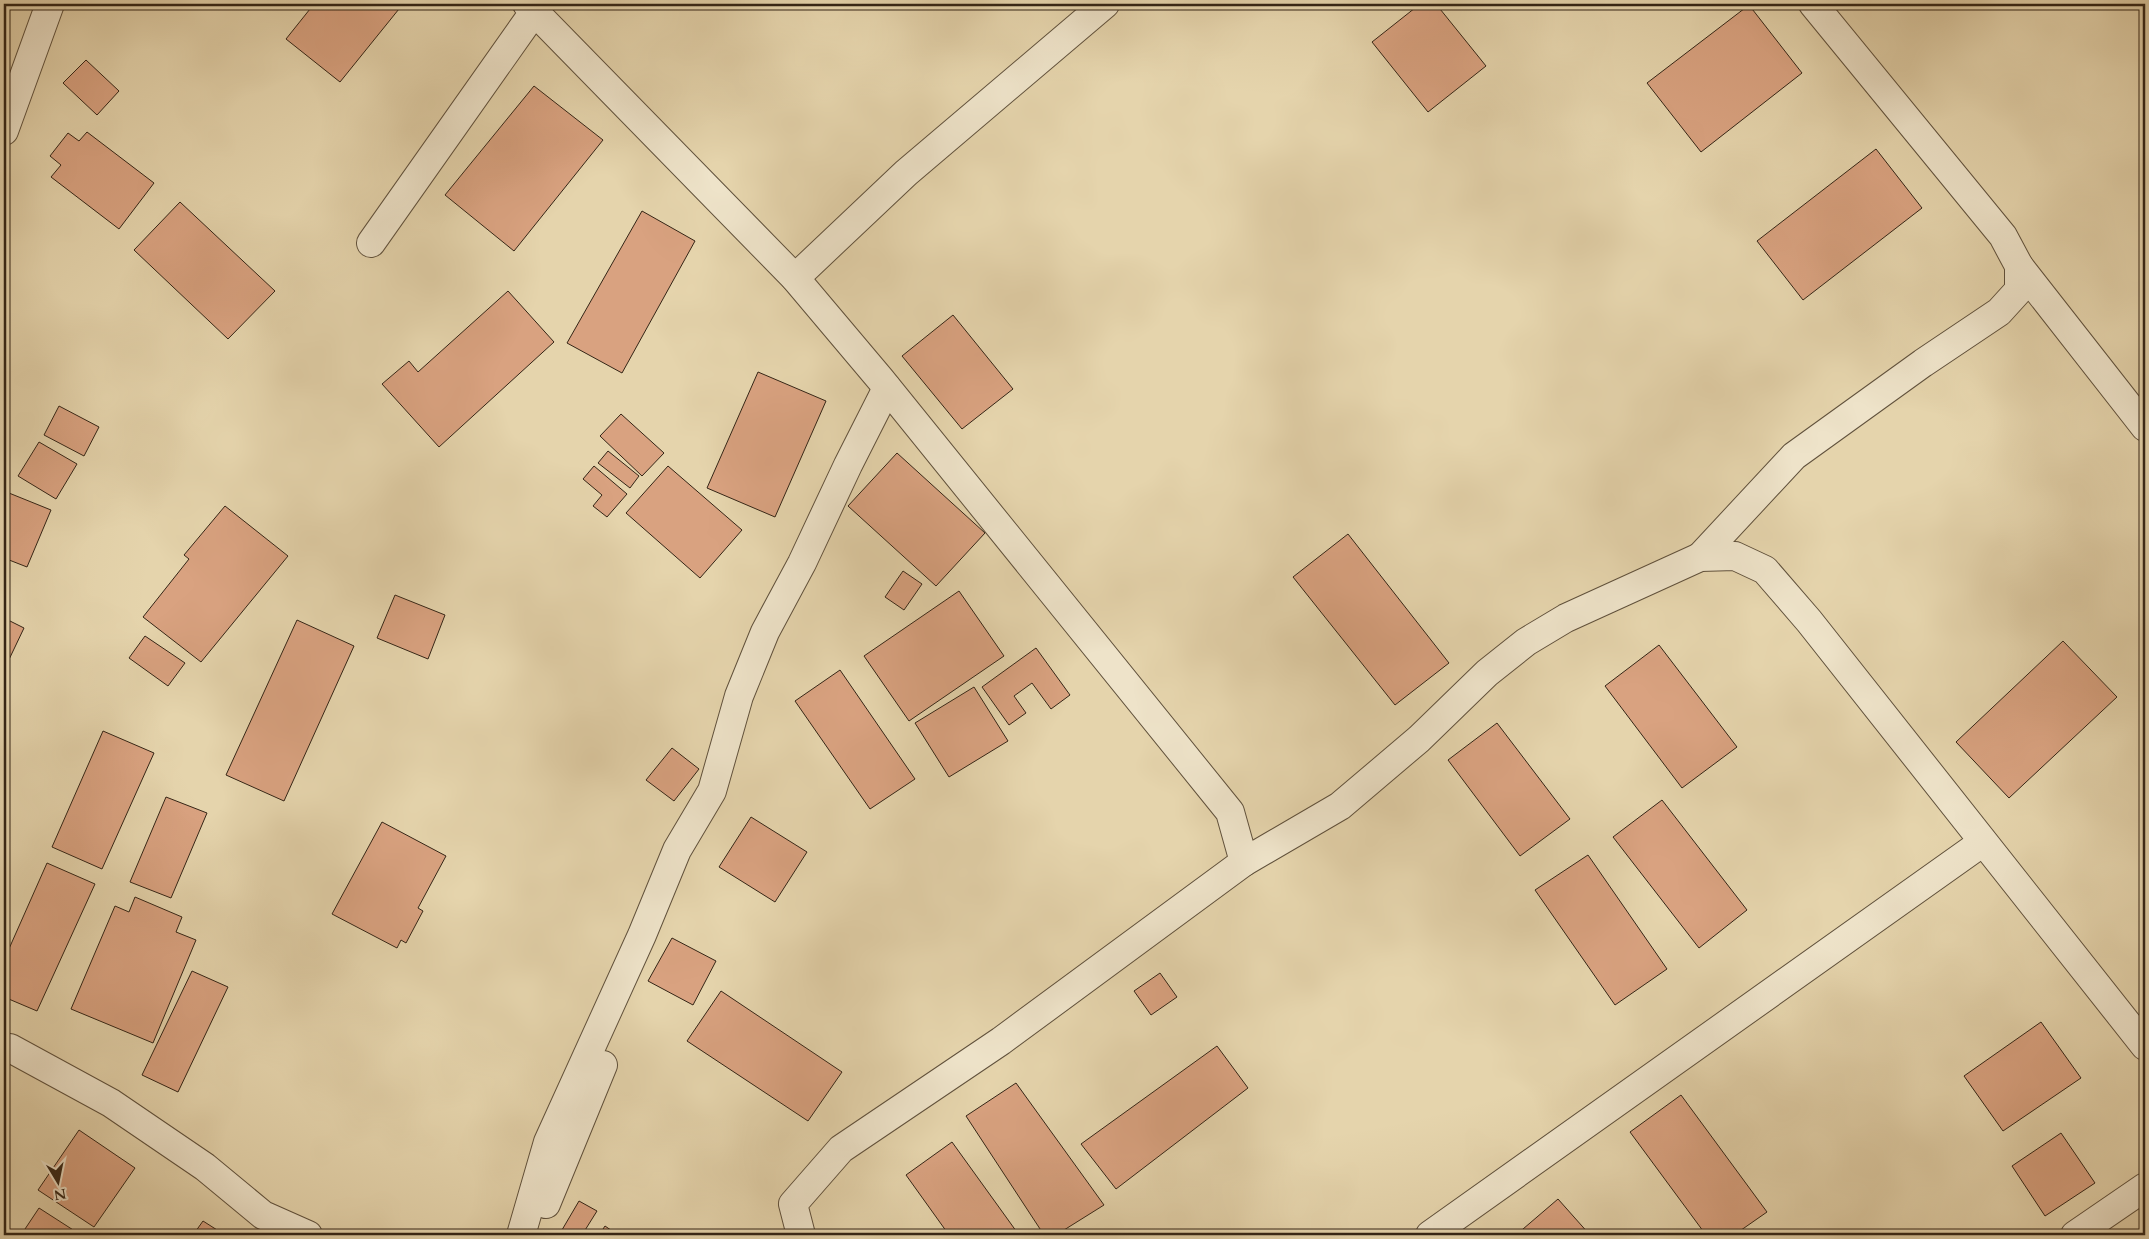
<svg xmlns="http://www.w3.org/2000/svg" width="2149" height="1239" viewBox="0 0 2149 1239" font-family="Cardo,serif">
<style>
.building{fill:#d9a280;stroke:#342516}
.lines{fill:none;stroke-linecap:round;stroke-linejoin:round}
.minor-casing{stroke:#60513c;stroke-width:30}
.minor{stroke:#eee3c9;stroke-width:28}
</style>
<rect width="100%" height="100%" fill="#e5d4ac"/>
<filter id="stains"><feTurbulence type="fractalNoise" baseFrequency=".004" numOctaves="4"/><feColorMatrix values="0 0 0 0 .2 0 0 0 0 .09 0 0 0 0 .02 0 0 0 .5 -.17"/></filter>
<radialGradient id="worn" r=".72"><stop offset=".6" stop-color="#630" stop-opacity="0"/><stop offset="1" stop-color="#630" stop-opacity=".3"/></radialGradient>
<g class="building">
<path d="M314,4H403L340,82L286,39Z"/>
<path d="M1420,4H1436L1486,66L1428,112L1372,42Z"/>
<path d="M1749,5L1802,73L1701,152L1647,83Z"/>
<path d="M86,60L119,91L97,115L63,83Z"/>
<path d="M534,86L603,140L514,251L445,195Z"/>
<path d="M87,132L154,183L119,229L51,177L61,165L50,156L68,133L79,141Z"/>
<path d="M1876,149L1922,208L1803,300L1757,241Z"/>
<path d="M180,202L275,291L228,339L134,250Z"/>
<path d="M642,211L695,241L622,373L567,343Z"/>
<path d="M508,291L554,342L439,447L382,384L409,361L418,372Z"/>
<path d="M953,315L1013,389L962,429L902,356Z"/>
<path d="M758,372L826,401L775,517L707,488Z"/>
<path d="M59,406L99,427L84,456L44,435Z"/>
<path d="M621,414L664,453L642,476L600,436Z"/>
<path d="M39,442L77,464L56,499L18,476Z"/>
<path d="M608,451L639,476L630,488L598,463Z"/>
<path d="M897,453L985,533L936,586L848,506Z"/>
<path d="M594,466L627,494L607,517L593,506L602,495L583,479Z"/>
<path d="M668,466L742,530L700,578L626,513Z"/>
<path d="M4,491L51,510L27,567L4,558Z"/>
<path d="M225,506L288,556L201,662L143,617L189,559L184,555Z"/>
<path d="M1348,534L1449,663L1395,705L1293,577Z"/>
<path d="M903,571L922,584L904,610L885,597Z"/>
<path d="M959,591L1004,656L909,721L864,656Z"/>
<path d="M395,595L445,615L428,659L377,638Z"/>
<path d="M4,618L24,628L4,670Z"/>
<path d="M297,620L354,646L284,801L226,775Z"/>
<path d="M145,636L185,663L168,686L129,658Z"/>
<path d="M2063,641L2117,697L2009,798L1956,742Z"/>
<path d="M1659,645L1737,747L1682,788L1605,686Z"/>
<path d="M1036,648L1070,695L1051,709L1032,683L1014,696L1026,713L1009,725L982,687Z"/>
<path d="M840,670L915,779L870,809L795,701Z"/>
<path d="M974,687L1008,741L949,777L915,723Z"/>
<path d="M1497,723L1570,819L1520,856L1448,760Z"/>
<path d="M103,731L154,753L102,869L52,847Z"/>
<path d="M672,748L699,769L674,801L646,780Z"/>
<path d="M166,797L207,813L171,898L130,882Z"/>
<path d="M1662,800L1747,910L1699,948L1613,837Z"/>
<path d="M751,817L807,852L775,902L719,867Z"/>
<path d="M382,822L446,856L418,908L423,911L406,943L401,940L397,948L332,914Z"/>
<path d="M1588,855L1667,969L1615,1005L1535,890Z"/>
<path d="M47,863L95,884L37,1011L4,997V960Z"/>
<path d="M135,897L182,917L176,932L196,940L153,1043L71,1009L115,906L129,912Z"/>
<path d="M672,938L716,961L693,1005L648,981Z"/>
<path d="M192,971L228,987L178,1092L142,1075Z"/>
<path d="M1160,973L1177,997L1151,1015L1134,991Z"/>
<path d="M721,991L842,1072L808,1121L687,1041Z"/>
<path d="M2041,1022L2081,1078L2003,1131L1964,1076Z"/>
<path d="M1217,1046L1248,1088L1116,1189L1081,1144Z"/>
<path d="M1016,1083L1104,1205L1056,1235H1044L966,1116Z"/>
<path d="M1681,1095L1767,1212L1734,1235H1706L1630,1132Z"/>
<path d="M79,1130L135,1168L94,1227L38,1190Z"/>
<path d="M2061,1133L2095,1183L2045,1216L2012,1166Z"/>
<path d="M952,1142L1019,1235H949L906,1175Z"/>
<path d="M1558,1199L1590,1235H1516Z"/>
<path d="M579,1201L597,1211L582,1235H559Z"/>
<path d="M39,1208L81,1235H21Z"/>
<path d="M203,1221L225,1235H193Z"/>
<path d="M605,1226L618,1235H599Z"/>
</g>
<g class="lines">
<defs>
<g id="minor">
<path d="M527,4L795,278L881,380L1230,812L1244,862L1340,806L1419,739L1487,673L1526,642L1566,618L1700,557L1735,556L1765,570L1809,621L2145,1046"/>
<path d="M4,131L50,4"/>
<path d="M371,243L534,12"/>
<path d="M2019,266L2145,427"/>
<path d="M795,278L906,173L1105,4"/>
<path d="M1700,557L1794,456L1923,363L1999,312L2019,290V266L2003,236L1813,4"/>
<path d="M10,1048L111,1103L205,1167L263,1215L308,1235"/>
<path d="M546,1204L603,1065"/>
<path d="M521,1235L548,1142L642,935L677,850L712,791L739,696L765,632L802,563L848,465L887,388"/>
<path d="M801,1235L793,1204L841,1149L1001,1041L1244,862"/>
<path d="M1430,1235L1983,842"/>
<path d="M2075,1235L2145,1187"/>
</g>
</defs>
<use href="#minor" class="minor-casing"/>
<use href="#minor" class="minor"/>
</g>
<rect width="2149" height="1239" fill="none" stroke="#e5d4ac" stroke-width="20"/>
<rect x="5" y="5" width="2139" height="1229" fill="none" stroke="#342516" stroke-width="2.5"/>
<rect x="10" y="10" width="2129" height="1219" fill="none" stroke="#342516"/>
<g transform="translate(58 1182) rotate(170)" stroke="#eee3c9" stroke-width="4" paint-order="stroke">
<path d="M0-4L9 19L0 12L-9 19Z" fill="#342516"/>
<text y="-8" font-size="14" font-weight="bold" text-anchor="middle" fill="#342516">N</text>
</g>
<rect width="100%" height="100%" filter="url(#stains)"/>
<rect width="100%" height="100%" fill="url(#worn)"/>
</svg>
